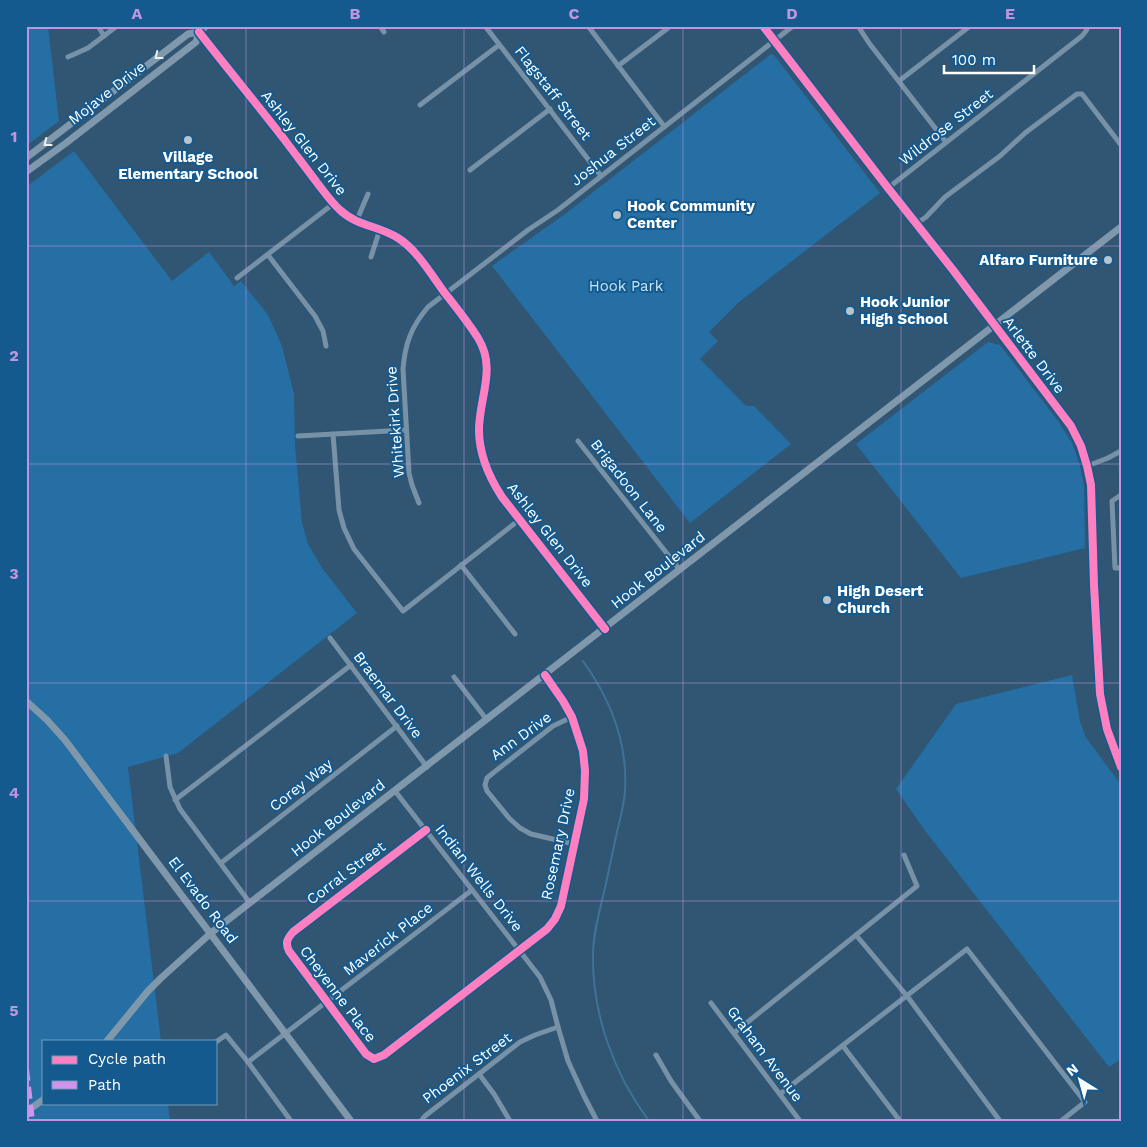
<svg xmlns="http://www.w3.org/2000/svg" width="1147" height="1147" viewBox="0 0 1147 1147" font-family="'Work Sans',sans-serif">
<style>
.green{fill:#256fa4}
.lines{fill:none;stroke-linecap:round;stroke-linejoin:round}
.stream{stroke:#407298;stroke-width:2}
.street{stroke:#7792a7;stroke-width:5}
.secondary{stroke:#8098ab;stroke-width:7}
.quiet{stroke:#d193ec;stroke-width:6;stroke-dasharray:12 6;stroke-linecap:butt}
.cycleway-casing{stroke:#145a8f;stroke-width:11}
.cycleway{stroke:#ff80c0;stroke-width:8}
.oneway{stroke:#ecf0f2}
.grid{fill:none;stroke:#bd96df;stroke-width:1;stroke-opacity:0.55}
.poi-dot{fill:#b7c4ce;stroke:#145a8f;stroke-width:2}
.labels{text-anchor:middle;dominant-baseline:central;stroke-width:4;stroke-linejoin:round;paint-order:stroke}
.street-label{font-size:15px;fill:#fff;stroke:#145a8f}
.poi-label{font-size:15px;font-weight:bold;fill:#fff;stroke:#145a8f;text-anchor:start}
.park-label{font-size:15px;fill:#c6e6fc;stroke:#145a8f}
.neatline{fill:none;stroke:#bd96df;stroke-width:2}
.grid-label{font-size:16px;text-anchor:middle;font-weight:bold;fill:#bd96df}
</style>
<rect width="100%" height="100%" fill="#305673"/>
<g class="green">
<path d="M26,26H48L59,121L26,146Z"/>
<path d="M771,54L774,55L880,193L739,302L709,332L718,341L700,359L746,406H754L791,444L690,523L492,266L565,214Z"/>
<path d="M74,151L172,281L209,252L234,286L241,281L268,315L282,346L294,394L295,445L302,523L308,544L322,568L357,613L178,753L128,767L161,1041H44V1103H168L170,1121H26V187Z"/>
<path d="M988,342L1000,345L1058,421L1072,443L1080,466L1084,486L1085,548L961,578L856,444Z"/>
<path d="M1072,675L1080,721L1085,736L1121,785V1059L1109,1067L926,832L896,789L956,704Z"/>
</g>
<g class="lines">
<path class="stream" d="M583,661C611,700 628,743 625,791C624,805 620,819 617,832C613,851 609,869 605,888C600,910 593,933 593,955C592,1014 614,1074 649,1121"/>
<g class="street">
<path d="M98,26L104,36"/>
<path d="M380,26L384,32"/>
<path d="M485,26L601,176"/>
<path d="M588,26L664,126"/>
<path d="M763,26L888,188L953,270L994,325"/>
<path d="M858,26L869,43L946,142"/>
<path d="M199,32C227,68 256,103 284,139C295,154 307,169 318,184C325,193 332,203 340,210C357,226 379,226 398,238C416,249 431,274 444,292C456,307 468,322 478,338C497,368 479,398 479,430C479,455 489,477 502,497L605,629"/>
<path d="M68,57L88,48L117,26"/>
<path d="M618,66L668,28V26"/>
<path d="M899,81L970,26"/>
<path d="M420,105L499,45"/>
<path d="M470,170L550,109"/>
<path d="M888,188L1082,36L1086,31L1088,26"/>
<path d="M356,222L368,194"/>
<path d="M916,224L926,217L945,197L1000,156L1025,133L1077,94H1082L1121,145"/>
<path d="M268,255L315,316L323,331L326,346"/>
<path d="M371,257L380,229"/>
<path d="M237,278L333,204"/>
<path d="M333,434L339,510L344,528L354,549L403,611L519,520"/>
<path d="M298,436L406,430"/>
<path d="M578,441L680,570"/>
<path d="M1087,466L1108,458L1121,451"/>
<path d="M1121,495L1112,501L1115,568H1121"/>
<path d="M419,503L412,485L409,473L403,369C405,344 411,327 428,307L528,230L558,210L793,26"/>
<path d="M461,565L515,634"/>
<path d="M330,638L427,767"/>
<path d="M454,677L487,720"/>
<path d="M572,717L553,726L493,773L487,778L485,785L487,791L509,818L520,828L531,834L574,844"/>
<path d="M166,756L170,787L180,809L250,903"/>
<path d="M395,791L540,977L551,1000L558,1027L568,1061L584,1096L597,1121"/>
<path d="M175,800L351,665"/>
<path d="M426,830L293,932C287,939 285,943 289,951L366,1054L374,1059L384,1055L547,929L555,919L561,906L584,799L585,771L583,751L572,717L563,701L545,675"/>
<path d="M221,863L397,726"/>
<path d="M856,935L907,996L1000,1121"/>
<path d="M711,1003L800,1121"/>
<path d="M734,1033L917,886L904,855"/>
<path d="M216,1042L226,1035L248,1062L291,1121"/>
<path d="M843,1046L900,1121"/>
<path d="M656,1055L671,1081L700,1121"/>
<path d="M248,1062L472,890"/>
<path d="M479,1074L494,1094L510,1121"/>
<path d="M780,1094L967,949L1085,1102L1061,1121"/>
<path d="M421,1121L425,1116L520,1042L535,1035L558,1027"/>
</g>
<g class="secondary">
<path d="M26,158L188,34L199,32L206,26"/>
<path d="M26,172L66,143L196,42L199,32"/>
<path d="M994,325L1071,426L1081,446L1087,466L1091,485L1094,585L1100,694L1107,729L1121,767"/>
<path d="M26,701L47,720L65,740L351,1121"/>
<path d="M107,1041L148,991L161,978L211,933L1121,227"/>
<path d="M26,1112L44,1099"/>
</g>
<path class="quiet" d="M26,1069L32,1121"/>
<defs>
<g id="cycleway">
<path d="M763,26L888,188L953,270L1071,426L1081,446L1087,466L1091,485L1094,585L1100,694L1107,729L1121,767"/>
<path d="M199,32C227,68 256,103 284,139C295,154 307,169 318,184C325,193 332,203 340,210C357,226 379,226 398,238C416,249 431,274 444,292C456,307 468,322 478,338C497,368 479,398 479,430C479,455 489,477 502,497L605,629"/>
<path d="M426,830L293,932C287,939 285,943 289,951L366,1054L374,1059L384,1055L547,929L555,919L561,906L584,799L585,771L583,751L572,717L563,701L545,675"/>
</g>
</defs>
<use href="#cycleway" class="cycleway-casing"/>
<use href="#cycleway" class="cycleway"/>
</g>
<defs><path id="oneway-chevron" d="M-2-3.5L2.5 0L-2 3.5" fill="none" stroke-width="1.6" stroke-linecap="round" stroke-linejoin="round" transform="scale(1.25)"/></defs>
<g class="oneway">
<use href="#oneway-chevron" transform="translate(158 56) rotate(142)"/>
<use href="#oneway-chevron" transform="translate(47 143) rotate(142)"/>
</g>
<path class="grid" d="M246,26V1121M464,26V1121M683,26V1121M901,26V1121M26,246H1121M26,464H1121M26,683H1121M26,901H1121"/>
<g class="poi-dot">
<circle cx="188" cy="140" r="5"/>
<circle cx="617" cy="215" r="5"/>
<circle cx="1108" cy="260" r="5"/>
<circle cx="850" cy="311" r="5"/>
<circle cx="827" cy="600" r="5"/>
</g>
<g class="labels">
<g class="street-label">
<text transform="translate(107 93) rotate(-38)">Mojave Drive</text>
<text transform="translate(553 93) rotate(52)">Flagstaff Street</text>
<text transform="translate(946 127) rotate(-38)">Wildrose Street</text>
<text transform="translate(304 143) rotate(52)">Ashley Glen Drive</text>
<text transform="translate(613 151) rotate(-38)">Joshua Street</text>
<text transform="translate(1034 355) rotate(53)">Arlette Drive</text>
<text transform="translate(395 422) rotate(-94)">Whitekirk Drive</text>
<text transform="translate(629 486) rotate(52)">Brigadoon Lane</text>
<text transform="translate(550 535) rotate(52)">Ashley Glen Drive</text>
<text transform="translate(658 570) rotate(-38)">Hook Boulevard</text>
<text transform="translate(388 695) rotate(53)">Braemar Drive</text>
<text transform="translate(521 736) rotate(-36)">Ann Drive</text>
<text transform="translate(301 785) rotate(-38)">Corey Way</text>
<text transform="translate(338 818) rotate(-38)">Hook Boulevard</text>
<text transform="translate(558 844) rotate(-78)">Rosemary Drive</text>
<text transform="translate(346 873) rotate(-37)">Corral Street</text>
<text transform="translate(479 878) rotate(52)">Indian Wells Drive</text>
<text transform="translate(203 900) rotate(53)">El Evado Road</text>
<text transform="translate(388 939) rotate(-38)">Maverick Place</text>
<text transform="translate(338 994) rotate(53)">Cheyenne Place</text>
<text transform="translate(765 1054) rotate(53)">Graham Avenue</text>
<text transform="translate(467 1068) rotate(-37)">Phoenix Street</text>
</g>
<g class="poi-label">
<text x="188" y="157" text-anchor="middle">Village<tspan x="188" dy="17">Elementary School</tspan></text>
<text x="627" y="206">Hook Community<tspan x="627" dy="17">Center</tspan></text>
<text x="1098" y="260" text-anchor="end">Alfaro Furniture</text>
<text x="860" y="302">Hook Junior<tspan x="860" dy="17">High School</tspan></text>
<text x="837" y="591">High Desert<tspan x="837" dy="17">Church</tspan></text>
</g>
<g class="park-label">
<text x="626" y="286">Hook Park</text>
</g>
</g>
<rect width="1147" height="1147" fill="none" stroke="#145a8f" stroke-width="55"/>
<rect x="42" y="1040" width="175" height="65" fill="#145a8f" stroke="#729cbc"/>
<rect x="52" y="1056" width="25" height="8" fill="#ff80c0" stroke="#729cbc"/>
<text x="88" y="1064" font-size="15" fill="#ffffff">Cycle path</text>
<rect x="52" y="1081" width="25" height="8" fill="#d193ec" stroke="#729cbc"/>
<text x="88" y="1090" font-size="15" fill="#ffffff">Path</text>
<g transform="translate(1080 1080) rotate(323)" stroke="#145a8f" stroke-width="4" paint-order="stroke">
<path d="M0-4L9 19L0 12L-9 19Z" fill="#ffffff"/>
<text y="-8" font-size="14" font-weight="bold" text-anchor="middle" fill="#ffffff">N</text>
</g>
<path d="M944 65v8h90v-8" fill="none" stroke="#ffffff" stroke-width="2.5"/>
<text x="952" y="65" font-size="15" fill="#ffffff" stroke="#145a8f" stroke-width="4" paint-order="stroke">100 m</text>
<rect x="28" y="28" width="1092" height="1092" class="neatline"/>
<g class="grid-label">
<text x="137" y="19">A</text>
<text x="355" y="19">B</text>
<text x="574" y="19">C</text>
<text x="792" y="19">D</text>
<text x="1010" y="19">E</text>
<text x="14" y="142">1</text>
<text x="14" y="361">2</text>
<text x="14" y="579">3</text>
<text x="14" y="798">4</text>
<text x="14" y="1016">5</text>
</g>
</svg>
